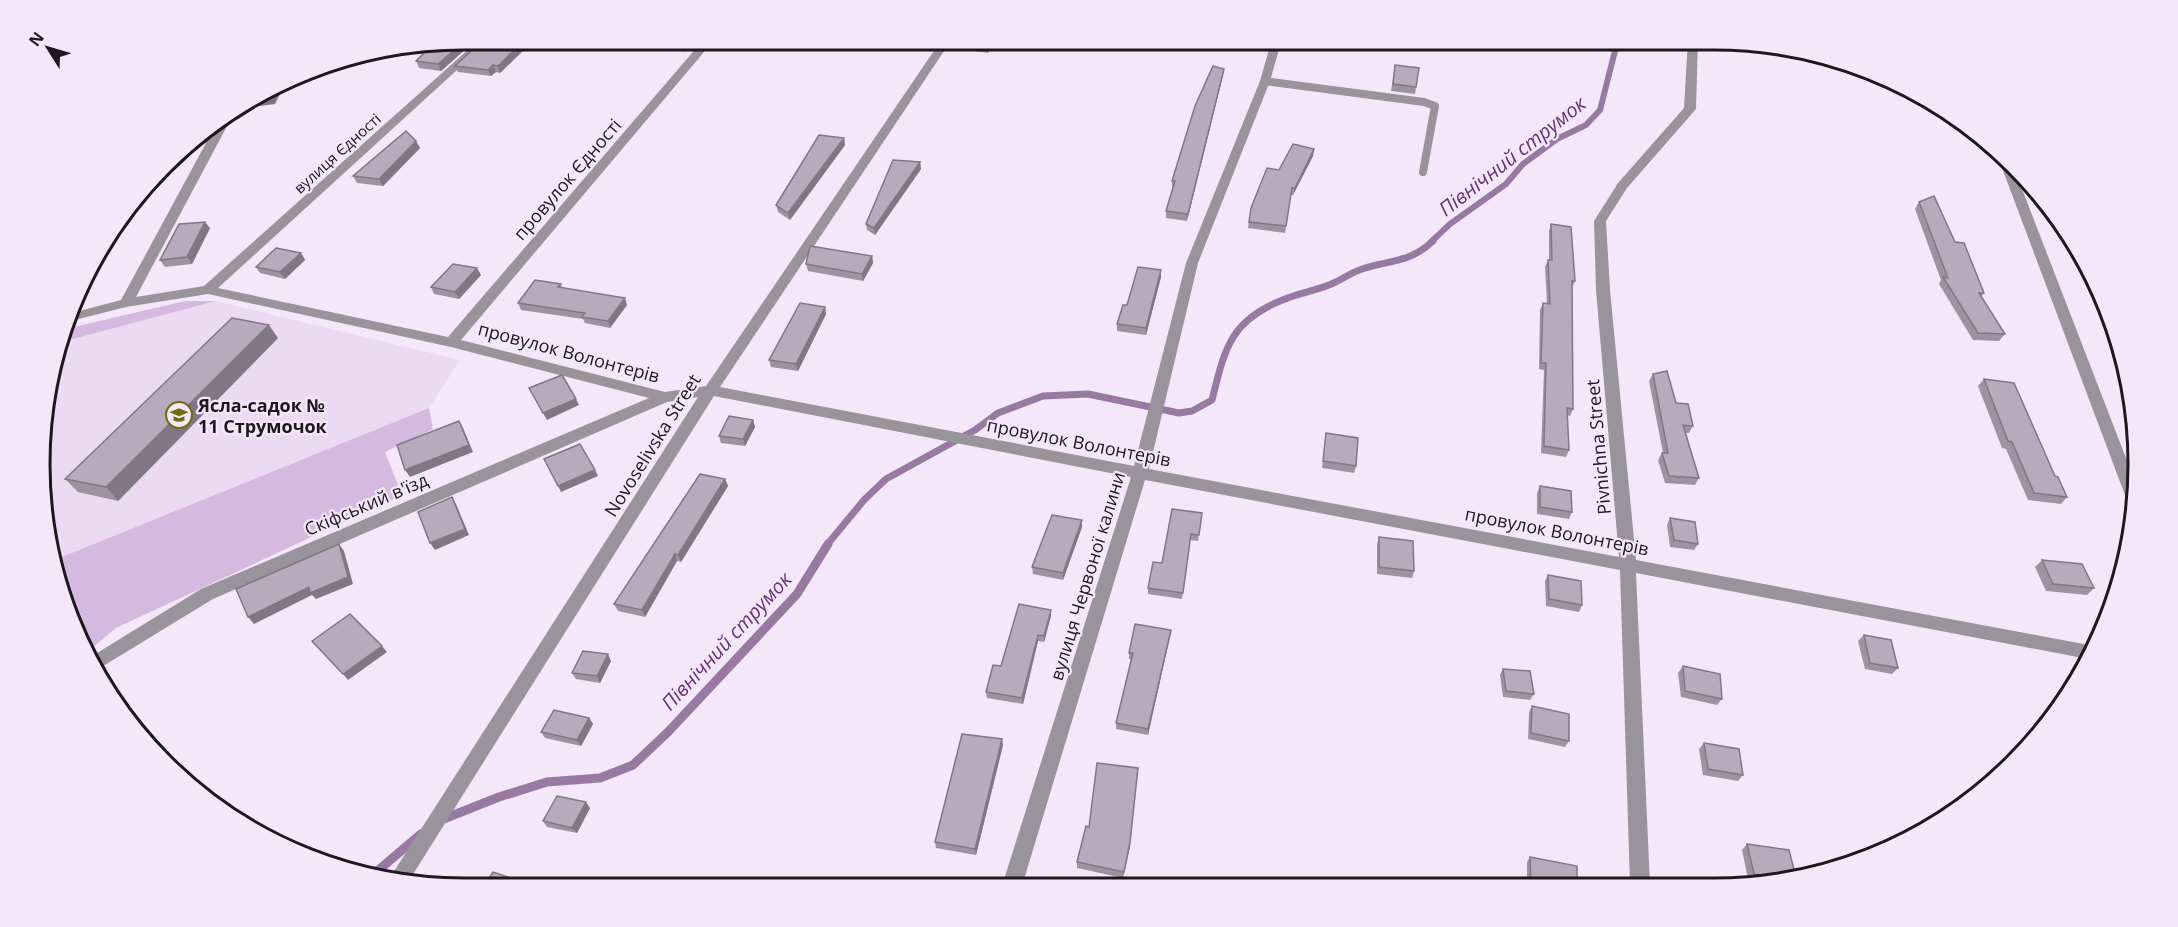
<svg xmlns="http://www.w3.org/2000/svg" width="2178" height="927" viewBox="0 0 2178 927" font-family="'Open Sans',sans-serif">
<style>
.built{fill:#ecdaf3}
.green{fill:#d5b9de}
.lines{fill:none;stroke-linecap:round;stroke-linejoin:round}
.stream-far2{stroke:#9879a2;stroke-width:6}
.stream-far1{stroke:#9879a2;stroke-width:7}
.stream{stroke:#9879a2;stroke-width:9}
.lane{stroke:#99949b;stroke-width:8}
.street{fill:#99949b;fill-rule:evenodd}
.wall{fill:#9d92a2}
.shaded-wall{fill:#807784}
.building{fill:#b7aabc;stroke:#807784;stroke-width:1.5}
.labels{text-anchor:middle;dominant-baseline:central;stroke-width:4.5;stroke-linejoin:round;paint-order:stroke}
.far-street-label{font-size:15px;fill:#1d181e;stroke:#f5e7fa}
.street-label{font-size:18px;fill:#1d181e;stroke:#f5e7fa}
.poi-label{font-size:18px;font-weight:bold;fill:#1d181e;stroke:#f5e7fa;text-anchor:start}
.water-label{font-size:20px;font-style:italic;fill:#663476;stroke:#f5e7fa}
.rim{fill:none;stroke:#1d181e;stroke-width:3}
</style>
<rect width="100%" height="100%" fill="#f5e7fa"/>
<path class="built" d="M216,301L460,360L429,408L52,561L47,547L43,408L58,343Z"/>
<g class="green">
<path d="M596,39H699L686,52Z"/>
<path d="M185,301H216L58,343L61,330Z"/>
<path d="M429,408L433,429L385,452L402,495L116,628L86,653L71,626L52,561Z"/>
</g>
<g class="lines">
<path class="stream-far2" d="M1431,242L1450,224L1506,184L1523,164L1557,139L1586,125L1600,110L1618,39"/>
<path class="stream-far1" d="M826,546L864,500L886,479L975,430L998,413L1043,396L1088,394L1179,413L1192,411L1212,400C1225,348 1230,320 1285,299C1299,293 1314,291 1329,285C1340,281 1350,273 1362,269C1389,260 1410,263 1433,241"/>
<g class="stream">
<path d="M441,820L499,797L547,782L600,778L633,765L668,732L797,594L828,544"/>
<path d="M375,873L421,834"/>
</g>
<path class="lane" d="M1265,81L1424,102L1435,106L1423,172"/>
<g class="street">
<path d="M480,39H491L218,288L448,337L704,39H715L461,340L665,392L706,386L942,39H952L720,387L1134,466L1186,263L1260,81L1272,39H1282L1270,81L1198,263L1149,469L1619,557L1596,290L1594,221L1618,183L1684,108L1688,39H1698L1696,109L1627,188L1606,221L1610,290L1636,560L2094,646L2088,659L1636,573L1650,885H1630L1620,570L1145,480L1022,886H1002L1131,477L714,396L410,879L391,876L698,397L667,402L213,599L95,671L89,658L201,589L649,398L451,347L208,294L126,307L63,323L68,314L121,300L219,119L231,110L234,113L136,297L204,286Z"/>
<path d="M1999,149L2012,163L2136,484V509L2131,507L2128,503L1996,152Z"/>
</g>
</g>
<g class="wall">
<path d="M464,39H477L441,71L419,68L416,61Z"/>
<path d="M484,39H529L531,43L500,73L496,72L491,76L458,72L455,66Z"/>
<path d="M995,39L988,53L967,50L966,44Z"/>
<path d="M1215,39H1238L1237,47L1215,43Z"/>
<path d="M1395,65L1416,87L1415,94L1391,91Z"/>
<path d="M1223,75L1187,221L1166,218V211L1173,188H1172V181Z"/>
<path d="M844,138L845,145L790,220L778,212L776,205Z"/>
<path d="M416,141L420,148L383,186L357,183L353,176Z"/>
<path d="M1314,149L1313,156L1293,195H1291L1285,233L1248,228L1251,208L1279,170Z"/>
<path d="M920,162L921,169L875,235L867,230L866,224Z"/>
<path d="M1919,202L1955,242L1984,293L1981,297L2005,334L1999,341L1973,340L1939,284L1941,280L1915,209Z"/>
<path d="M1551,224L1575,281L1572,288L1573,409L1570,416L1567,415L1569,450L1566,457L1541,453L1544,370L1539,369L1540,310L1543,303L1547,304L1545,267L1548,260H1549V231Z"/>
<path d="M210,228L192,264L165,267L160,260Z"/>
<path d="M301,253L305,260L285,279L260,273L256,267Z"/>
<path d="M872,256L873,263L863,281L808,271L806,264Z"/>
<path d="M1161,270V277L1146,335L1117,331V324L1127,305Z"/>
<path d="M481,275L459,299L434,294L431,287Z"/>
<path d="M561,284L562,288L627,305L610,328L585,323L583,319L521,310L518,303Z"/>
<path d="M825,307L826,314L798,371L771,367L769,360Z"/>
<path d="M278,338L118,501L78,492L65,479Z"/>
<path d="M1653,374L1693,426L1689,433H1685L1699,478L1695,485L1665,483L1658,460L1662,453H1663L1649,381Z"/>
<path d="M1984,379L2055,476L2067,497L2061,504L2028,500L2006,449L2002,448L1978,386Z"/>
<path d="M753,420L755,427L745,446L721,443L719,436Z"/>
<path d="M1326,433L1356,466L1354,473L1322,468Z"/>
<path d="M725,479L728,486L681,562L677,561L645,617L618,611L614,604Z"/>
<path d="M1540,486L1572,512L1569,519L1537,514V493Z"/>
<path d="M1202,513L1198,541L1190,540L1182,599L1148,594V588L1162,563Z"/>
<path d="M1670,518L1698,544L1694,550L1670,547L1667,525Z"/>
<path d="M1082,520V527L1063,580L1033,574L1032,567Z"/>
<path d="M1379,537L1414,571L1412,578L1377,574V544Z"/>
<path d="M2042,560L2094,588L2087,595L2046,591L2035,567Z"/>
<path d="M1548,575L1582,605L1579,612L1546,606L1545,581Z"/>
<path d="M1051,610V616L1044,642L1038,641L1023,704L987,698L986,692L1001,666Z"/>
<path d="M1171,630L1170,636L1148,735L1116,729V723L1131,659H1129V653Z"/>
<path d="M1864,635L1898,668L1892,674L1865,669L1858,641Z"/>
<path d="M611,661L600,683L576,679L572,673Z"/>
<path d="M1683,666L1722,699L1717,705L1681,697L1678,673Z"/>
<path d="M1503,669L1534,694L1530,700L1503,697L1500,675Z"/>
<path d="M1532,706L1569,741L1565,747L1528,739L1529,712Z"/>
<path d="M589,718L593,724L581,746L545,738L541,732Z"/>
<path d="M1704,743L1743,775L1738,781L1703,775L1699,749Z"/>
<path d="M1003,745L976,855L936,848L935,842Z"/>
<path d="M590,808L577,833L547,827L543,821Z"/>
<path d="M1747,844L1796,877L1776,883L1748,879L1742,850Z"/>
<path d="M1130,847L1123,878L1077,868V862Z"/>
<path d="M1530,857L1577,885H1527V862Z"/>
</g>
<g class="shaded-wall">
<path d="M467,39H477L441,71L438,64Z"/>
<path d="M525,39H529L531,43L500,73L498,66Z"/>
<path d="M992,39H995L988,53V46Z"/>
<path d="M493,65L496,72L491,76L488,70Z"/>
<path d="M1224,69L1223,75L1187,221L1188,214Z"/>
<path d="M287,80L275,104L252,107L248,100Z"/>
<path d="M844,138L845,145L790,220L788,213Z"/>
<path d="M416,141L420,148L383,186L379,179Z"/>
<path d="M1314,149L1313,156L1293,195L1295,188Z"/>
<path d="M920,162L921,169L875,235L874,228Z"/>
<path d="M205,222L210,228L192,264L187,257Z"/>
<path d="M301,253L305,260L285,279L280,272Z"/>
<path d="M872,256L873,263L863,281L862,274Z"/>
<path d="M477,268L481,275L459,299L455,292Z"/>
<path d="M1161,270V277L1146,335V328Z"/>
<path d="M625,298L627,305L610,328L608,321Z"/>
<path d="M825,307L826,314L798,371L796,364Z"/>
<path d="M269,325L278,338L118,501L106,487Z"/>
<path d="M576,399L579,405L547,420L543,413Z"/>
<path d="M753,420L755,427L745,446L743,439Z"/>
<path d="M459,421L463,428L473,452L410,477L405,470Z"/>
<path d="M595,470L598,476L561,492L558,486Z"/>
<path d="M725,479L728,486L681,562L678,555Z"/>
<path d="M452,497L456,504L469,535L435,550L430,543Z"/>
<path d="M1082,520V527L1063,580V573Z"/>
<path d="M339,544L344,551L353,584L316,599L312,595L254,624L248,617Z"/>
<path d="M675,554L677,561L645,617L642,610Z"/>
<path d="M1051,610V616L1044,642V636Z"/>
<path d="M1171,630L1170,636L1148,735V729Z"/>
<path d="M1038,635V641L1023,704L1022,698Z"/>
<path d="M382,646L387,652L348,680L343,674Z"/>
<path d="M608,654L611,661L600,683L597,676Z"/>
<path d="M589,718L593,724L581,746L577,740Z"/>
<path d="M1002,739L1003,745L976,855L975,849Z"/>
<path d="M1138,768L1130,847L1123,878L1124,872Z"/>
<path d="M586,802L590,808L577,833L572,828Z"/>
</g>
<g class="building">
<path d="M464,39H467L438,64L416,61L433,44Z"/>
<path d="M484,39H525L498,66L493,65L488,70L455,66Z"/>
<path d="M969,39H992L988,46L966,44Z"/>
<path d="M1395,65L1419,68L1416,87L1393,84Z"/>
<path d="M1213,66L1224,69L1188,214L1166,211L1175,181H1172L1195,106Z"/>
<path d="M278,84L271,98L248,100L252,96Z"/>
<path d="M406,131L416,141L379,179L353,176Z"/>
<path d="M819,135L844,138L788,213L776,205Z"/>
<path d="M1293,144L1314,149L1295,188H1292L1286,226L1249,222L1251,208L1267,168L1279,170Z"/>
<path d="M893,160L920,162L874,228L866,224Z"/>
<path d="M1934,196L1955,242L1964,243L1984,293H1979L2005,334L1978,333L1943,277L1948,278L1919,202Z"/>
<path d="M205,222L187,257L160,260L179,224Z"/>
<path d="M1551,224L1571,227L1575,281H1572L1573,409L1567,408L1569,450L1544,446L1546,363H1541L1543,303L1550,304L1548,260H1552Z"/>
<path d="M810,246L872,256L862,274L806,264Z"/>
<path d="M276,248L301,253L280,272L256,267Z"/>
<path d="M453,264L477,268L455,292L431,287Z"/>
<path d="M1138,267L1161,270L1146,328L1117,324L1123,305H1127Z"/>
<path d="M535,280L561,284L558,287L625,298L608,321L582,317L585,313L518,303Z"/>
<path d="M800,303L825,307L796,364L769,360Z"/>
<path d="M232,318L269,325L106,487L65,479Z"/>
<path d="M1667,371L1676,403L1688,404L1693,426L1683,425L1699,478L1669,476L1662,453H1668L1653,374Z"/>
<path d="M562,375L576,399L543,413L529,388Z"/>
<path d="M1984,379L2014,383L2055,476L2058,477L2067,497L2034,493L2012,442L2008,441Z"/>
<path d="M729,416L753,420L743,439L719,436Z"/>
<path d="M459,421L469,445L405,470L397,445Z"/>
<path d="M1326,433L1358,438L1356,466L1323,461Z"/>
<path d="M580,444L595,470L558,486L544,459Z"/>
<path d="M700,474L725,479L678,555L675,554L642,610L614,604Z"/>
<path d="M1540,486L1571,491L1572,512L1540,507Z"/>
<path d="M452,497L465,529L430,543L418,512Z"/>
<path d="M1172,509L1202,513L1199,535L1191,534L1183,593L1148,588L1153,562L1162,563Z"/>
<path d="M1052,515L1082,520L1063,573L1032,567Z"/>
<path d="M1670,518L1695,522L1698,544L1674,540Z"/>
<path d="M1379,537L1413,541L1414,571L1379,567Z"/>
<path d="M339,544L348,577L310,593L309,587L248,617L236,589Z"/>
<path d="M2042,560L2082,564L2094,588L2053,584Z"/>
<path d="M1548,575L1581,581L1582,605L1549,599Z"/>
<path d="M1019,604L1051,610L1044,636L1038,635L1022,698L986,692L993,665L1001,666Z"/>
<path d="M350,614L382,646L343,674L312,641Z"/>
<path d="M1135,624L1171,630L1148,729L1116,723L1133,653H1129Z"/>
<path d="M1864,635L1891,640L1898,668L1870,663Z"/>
<path d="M583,651L608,654L597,676L572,673Z"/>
<path d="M1683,666L1720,674L1722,699L1685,691Z"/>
<path d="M1503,669L1530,671L1534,694L1506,691Z"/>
<path d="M1532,706L1569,714V741L1531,733Z"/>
<path d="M554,710L589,718L577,740L541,732Z"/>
<path d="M962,734L1002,739L975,849L935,842Z"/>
<path d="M1704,743L1739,749L1743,775L1708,769Z"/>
<path d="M1097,763L1138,768L1130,842L1124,872L1077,862L1086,826L1089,827Z"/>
<path d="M557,796L586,802L572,828L543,821Z"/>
<path d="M1747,844L1789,850L1796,877L1791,879L1754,874Z"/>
<path d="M1530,857L1577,866V885H1531Z"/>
<path d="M493,872L540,888H483Z"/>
</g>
<defs>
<symbol id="school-ring" viewBox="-11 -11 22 22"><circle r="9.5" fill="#f5e7fa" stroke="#706c0b" stroke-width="1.5"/><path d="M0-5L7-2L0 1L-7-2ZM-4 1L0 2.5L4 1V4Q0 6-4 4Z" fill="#706c0b"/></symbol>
</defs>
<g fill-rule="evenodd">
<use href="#school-ring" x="164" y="400" width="30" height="30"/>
</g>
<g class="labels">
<g class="far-street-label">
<text transform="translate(337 153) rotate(-42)">вулиця Єдності</text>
</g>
<g class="street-label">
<text transform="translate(567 179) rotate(-49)">провулок Єдності</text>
<text transform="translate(569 352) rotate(15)">провулок Волонтерів</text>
<text transform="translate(1079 442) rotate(11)">провулок Волонтерів</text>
<text transform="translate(652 445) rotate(-58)">Novoselivska Street</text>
<text transform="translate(1598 447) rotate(-95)">Pivnichna Street</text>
<text transform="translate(366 504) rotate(-23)">Скіфський в'їзд</text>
<text transform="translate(1557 531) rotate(11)">провулок Волонтерів</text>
<text transform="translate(1087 576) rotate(-73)">вулиця Червоної калини</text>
</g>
<g class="poi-label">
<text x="198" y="405">Ясла-садок №<tspan x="198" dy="21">11 Струмочок</tspan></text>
</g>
<g class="water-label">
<text transform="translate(1512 156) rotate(-38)">Північний струмок</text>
<text transform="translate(726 641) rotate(-47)">Північний струмок</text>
</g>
</g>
<path d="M0 0H2178V927H0ZM464 50H1714A414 414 0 0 1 2128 464V464A414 414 0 0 1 1714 878H464A414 414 0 0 1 50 464V464A414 414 0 0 1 464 50Z" fill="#f5e7fa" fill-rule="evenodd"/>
<path class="rim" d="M464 50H1714A414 414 0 0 1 2128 464V464A414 414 0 0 1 1714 878H464A414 414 0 0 1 50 464V464A414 414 0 0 1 464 50Z"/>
<g transform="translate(48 48) rotate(307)" stroke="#f5e7fa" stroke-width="4.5" paint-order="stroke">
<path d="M0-4.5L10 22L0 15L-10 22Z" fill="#1d181e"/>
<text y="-9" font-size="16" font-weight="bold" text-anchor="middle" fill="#1d181e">N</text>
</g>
</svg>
